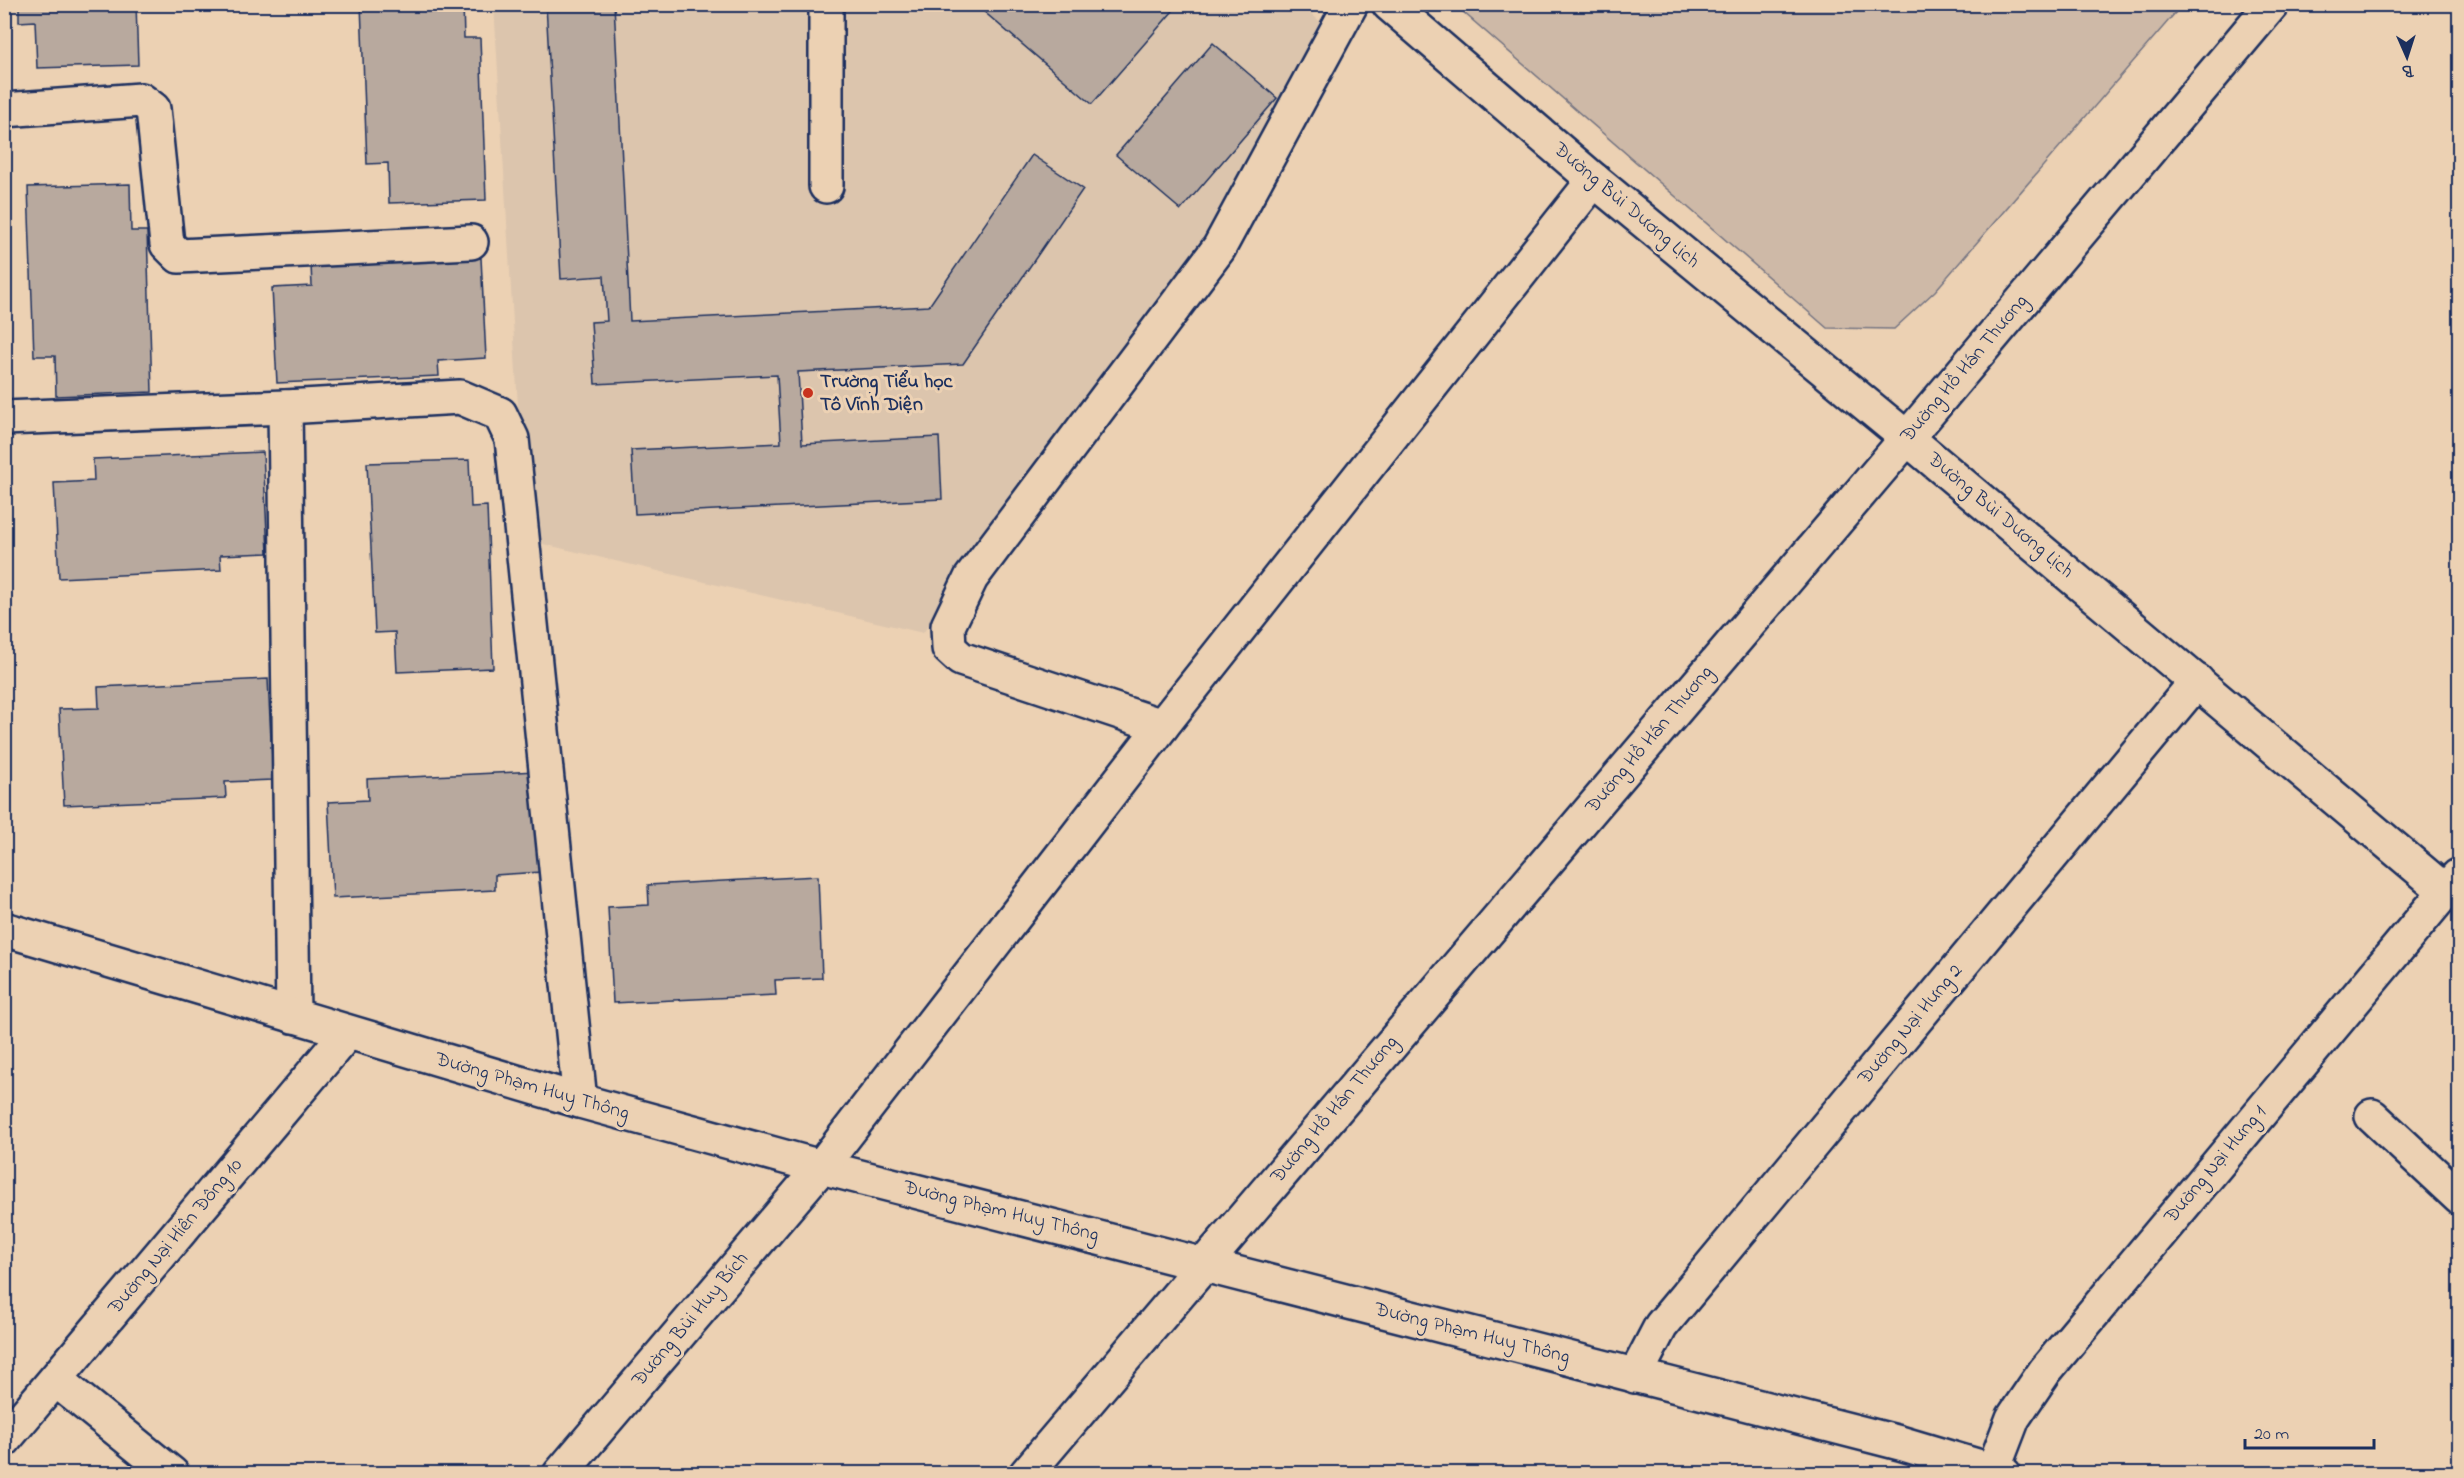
<svg xmlns="http://www.w3.org/2000/svg" width="2464" height="1478" viewBox="0 0 2464 1478" font-family="'Indie Flower',sans-serif">
<style>
.built{fill:#dcc5ad}
.green{fill:#ceb9a7;stroke:#747482;stroke-width:1.5}
.building{fill:#b8a99e;stroke:#1b2f5e;stroke-width:1.5}
.lines{fill:none;stroke-linecap:round;stroke-linejoin:round}
.minor-casing{stroke:#1b2f5e;stroke-width:38}
.minor{stroke:#ecd1b3;stroke-width:33}
.poi-dot{fill:#c8321e;stroke:#ecd1b3;stroke-width:2}
.labels{text-anchor:middle;dominant-baseline:central;stroke-width:6;stroke-linejoin:round;paint-order:stroke}
.street-label{font-size:20px;fill:#1b2f5e;stroke:#ecd1b3}
.poi-label{font-size:20px;font-weight:bold;fill:#1b2f5e;stroke:#ecd1b3;text-anchor:start}
</style>
<rect width="100%" height="100%" fill="#ecd1b3"/>
<filter id="ink" filterUnits="userSpaceOnUse"><feTurbulence type="fractalNoise" baseFrequency=".0167" numOctaves="2"/><feDisplacementMap in="SourceGraphic" scale="12" xChannelSelector="R" yChannelSelector="G"/><feConvolveMatrix kernelMatrix="1 2 1 2 8 2 1 2 1" color-interpolation-filters="sRGB"/></filter>
<g filter="url(#ink)">
<path class="built" d="M1300,4L1324,25L1205,246L923,633L526,540L494,5Z"/>
<path class="green" d="M1455,5H2182L1935,291L1894,329L1827,328Z"/>
<g class="building">
<path d="M19,4H136L138,65L37,68L35,21L19,22Z"/>
<path d="M361,4H463L464,38H480L486,200L389,203L388,163L367,164Z"/>
<path d="M546,4H614L630,321L929,306L1032,155L1083,189L963,364L798,372L802,444L939,437L942,499L635,514L631,450L781,443L777,375L595,384L591,322L607,321L604,276L561,279Z"/>
<path d="M975,4H1179L1092,104Z"/>
<path d="M1213,43L1277,98L1181,210L1116,155Z"/>
<path d="M130,184L131,231H147L152,392L56,396L55,356H34L28,187Z"/>
<path d="M481,258L486,358L438,361L439,376L277,383L272,288L312,286L311,265Z"/>
<path d="M263,452L268,553L220,555L221,570L59,578L54,483L94,481L93,459Z"/>
<path d="M469,460L471,507L487,506L493,668L397,672L395,632L375,633L367,463Z"/>
<path d="M268,679L273,780L225,782L226,798L64,805L59,709L99,708L98,687Z"/>
<path d="M537,771L542,872L495,875V890L333,898L328,802L368,800L367,779Z"/>
<path d="M818,876L822,978L775,980L776,995L613,1003L608,907L649,905L648,885Z"/>
</g>
<g class="lines">
<defs>
<g id="minor">
<path d="M826,4V186"/>
<path d="M1389,4L1594,180L1907,438L2444,890"/>
<path d="M4,110L141,100L153,109L167,244L179,256L471,242"/>
<path d="M285,407L293,1016"/>
<path d="M4,418L285,407L460,397L500,414L512,439L580,1101"/>
<path d="M1162,726L961,659L949,648L948,626L971,578L1219,248L1351,4"/>
<path d="M4,929L580,1101L821,1167L1900,1443L2004,1474"/>
<path d="M2372,1116L2460,1198"/>
<path d="M1635,1376L1661,1326L2197,681"/>
<path d="M56,1380L172,1474"/>
<path d="M4,1440L347,1033"/>
<path d="M1993,1470L2013,1418L2045,1371L2458,876"/>
<path d="M560,1474L821,1167L1162,726L1594,180"/>
<path d="M1026,1474L1907,438L2272,4"/>
</g>
</defs>
<use href="#minor" class="minor-casing"/>
<use href="#minor" class="minor"/>
</g>
</g>
<circle class="poi-dot" cx="808" cy="393" r="6"/>
<g class="labels">
<g class="street-label">
<text transform="translate(1626 206) rotate(40)">Đường Bùi Dương Lịch</text>
<text transform="translate(1965 369) rotate(-50)">Đường Hồ Hán Thương</text>
<text transform="translate(2000 516) rotate(40)">Đường Bùi Dương Lịch</text>
<text transform="translate(1650 740) rotate(-50)">Đường Hồ Hán Thương</text>
<text transform="translate(1911 1025) rotate(-50)">Đường Nại Hưng 2</text>
<text transform="translate(532 1087) rotate(16)">Đường Phạm Huy Thông</text>
<text transform="translate(1335 1110) rotate(-50)">Đường Hồ Hán Thương</text>
<text transform="translate(2216 1165) rotate(-50)">Đường Nại Hưng 1</text>
<text transform="translate(1001 1212) rotate(14)">Đường Phạm Huy Thông</text>
<text transform="translate(176 1237) rotate(-50)">Đường Nại Hiên Đông 10</text>
<text transform="translate(691 1320) rotate(-50)">Đường Bùi Huy Bích</text>
<text transform="translate(1472 1334) rotate(14)">Đường Phạm Huy Thông</text>
</g>
<g class="poi-label">
<text x="820" y="382">Trường Tiểu học<tspan x="820" dy="23">Tô Vĩnh Diện</tspan></text>
</g>
</g>
<rect width="2464" height="1478" fill="none" stroke="#ecd1b3" stroke-width="24"/>
<rect x="12" y="12" width="2440" height="1454" fill="none" stroke="#1b2f5e" stroke-width="2" filter="url(#ink)"/>
<g transform="translate(2407 57) rotate(177)" stroke="#ecd1b3" stroke-width="4.5" paint-order="stroke">
<path d="M0-4.5L10 22L0 15L-10 22Z" fill="#1b2f5e"/>
<text y="-9" font-size="16" font-weight="bold" text-anchor="middle" fill="#1b2f5e">B</text>
</g>
<path d="M2245 1439v9h129v-9" fill="none" stroke="#1b2f5e" stroke-width="3"/>
<text x="2254" y="1439" font-size="18" fill="#1b2f5e" stroke="#ecd1b3" stroke-width="4.5" paint-order="stroke">20 m</text>
</svg>
